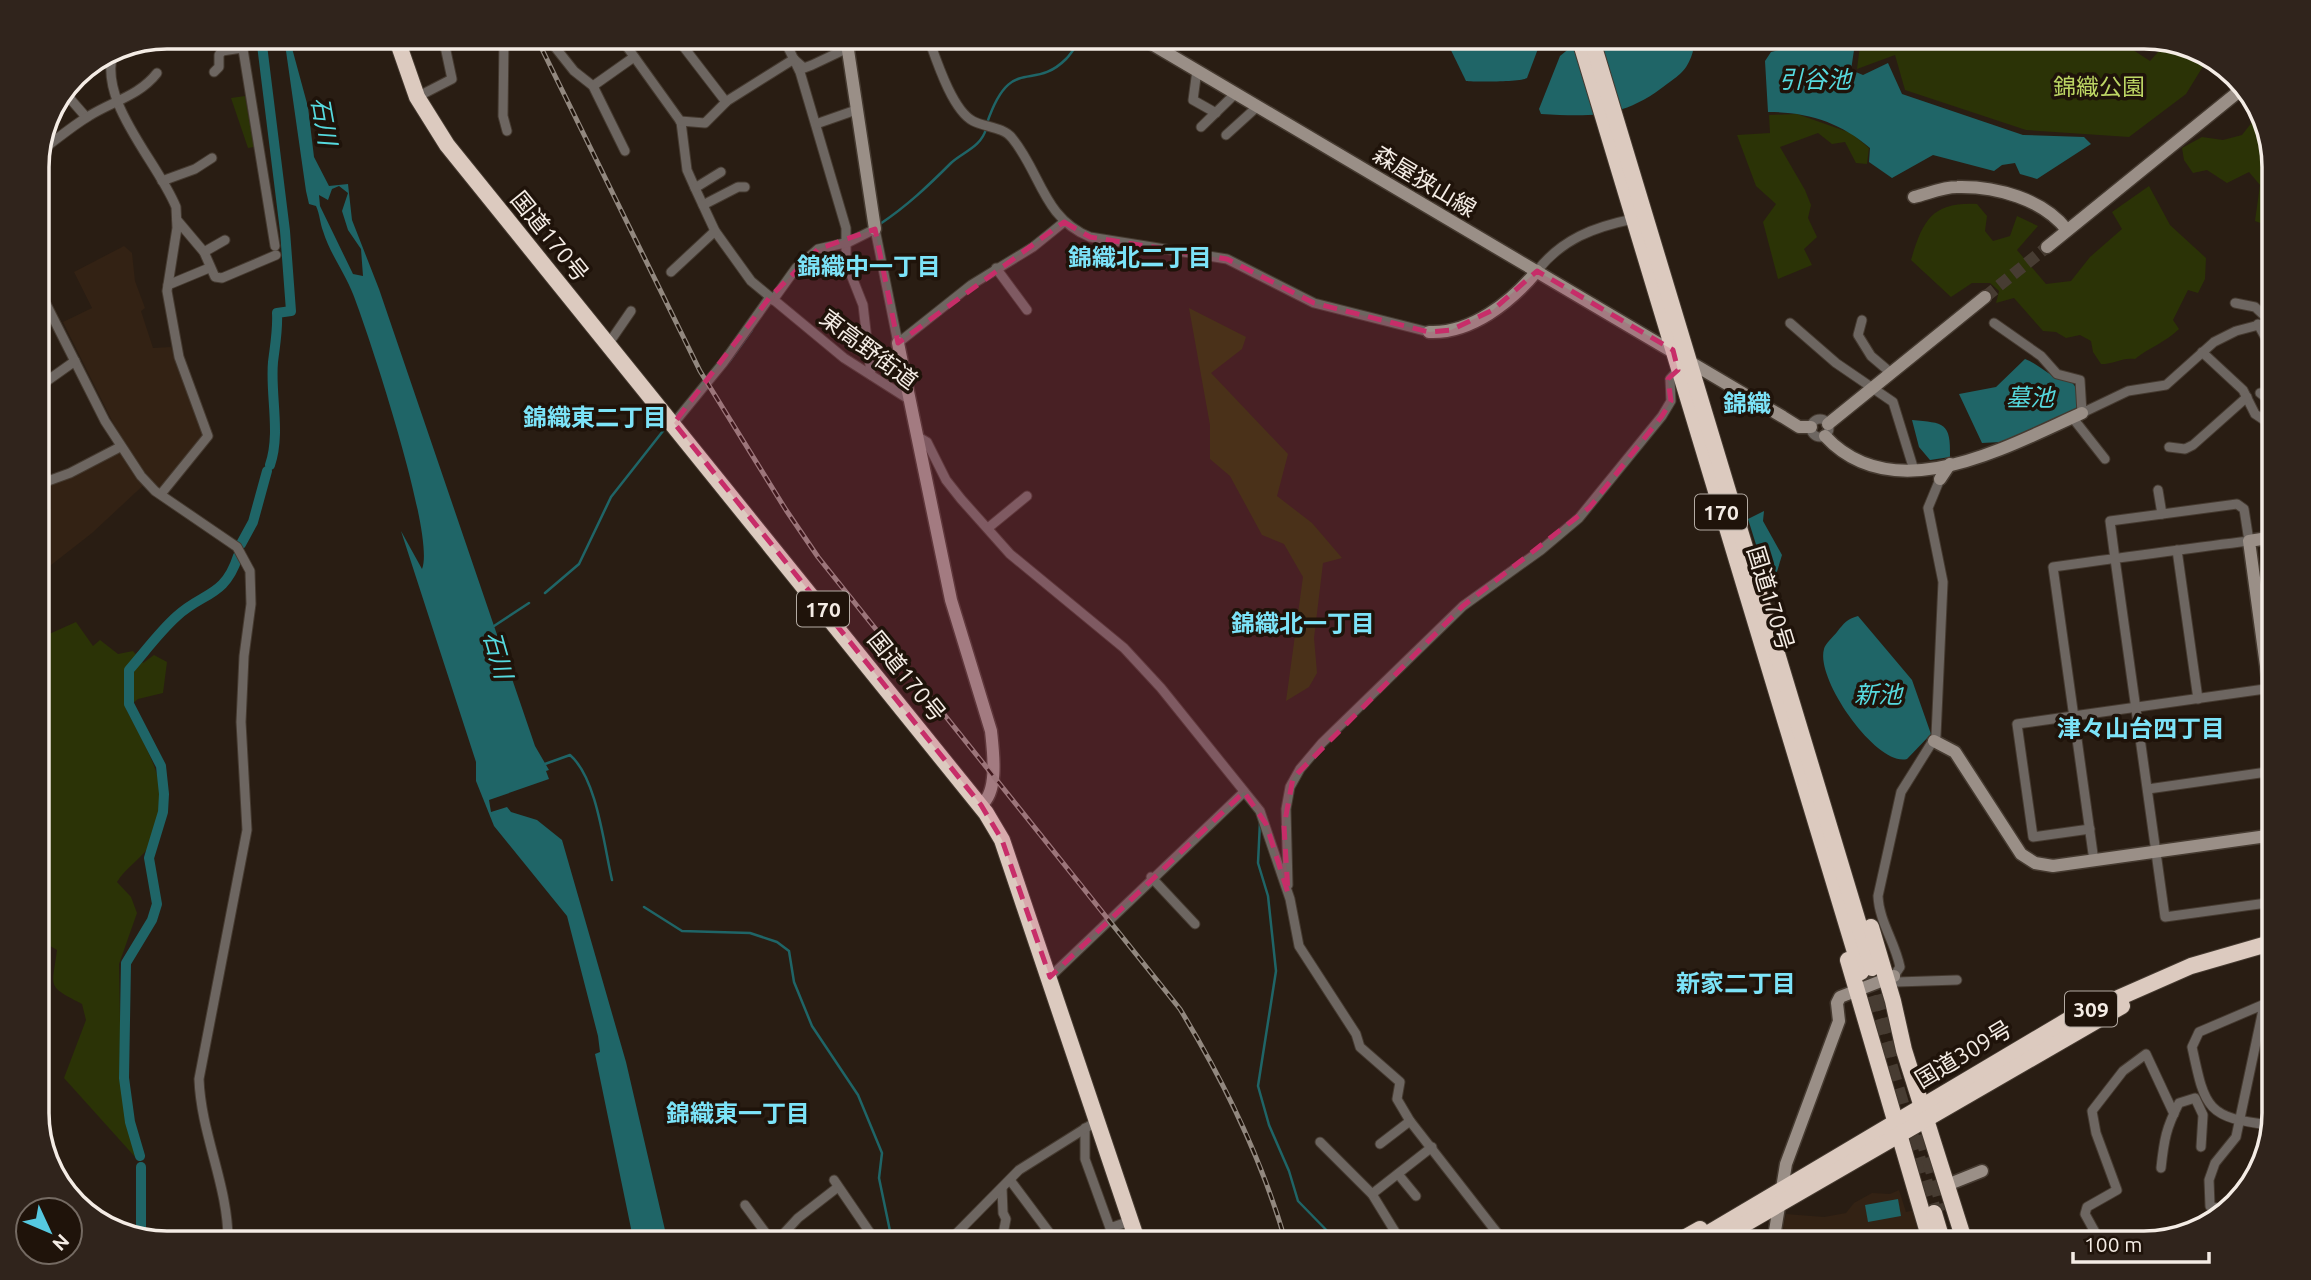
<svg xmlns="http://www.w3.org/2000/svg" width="2311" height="1280" viewBox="0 0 2311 1280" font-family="Ubuntu,'Noto Sans JP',sans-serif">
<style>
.built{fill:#332214}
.green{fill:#2b3306}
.water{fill:#1f6567;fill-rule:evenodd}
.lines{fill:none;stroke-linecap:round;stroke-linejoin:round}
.stream{stroke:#1f6567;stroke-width:2.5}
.canal{stroke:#1f6567;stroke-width:10}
.secondary-tunnel{stroke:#473c32;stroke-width:12;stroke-dasharray:12 6;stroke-linecap:butt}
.highway-tunnel{stroke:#473c32;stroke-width:16;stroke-dasharray:16 8;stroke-linecap:butt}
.street-casing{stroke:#453a30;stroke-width:11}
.secondary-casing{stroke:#453a30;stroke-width:15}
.highway-casing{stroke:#453a30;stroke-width:18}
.street{stroke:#6d6661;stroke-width:9}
.secondary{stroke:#9a8f87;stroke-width:12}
.highway{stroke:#dccabf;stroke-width:16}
.rail-casing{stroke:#92887f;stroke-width:5}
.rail{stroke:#1f130a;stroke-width:2.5;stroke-dasharray:8;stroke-linecap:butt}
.marked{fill:#c72d69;fill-opacity:0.2;stroke:#c72d69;stroke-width:5;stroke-dasharray:14 9;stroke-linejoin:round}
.labels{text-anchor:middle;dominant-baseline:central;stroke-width:7;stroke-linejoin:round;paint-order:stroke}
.shield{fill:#1f130a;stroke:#b4aba3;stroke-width:2}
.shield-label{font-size:21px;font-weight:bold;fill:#f4ece5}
.park-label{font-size:23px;fill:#bdd664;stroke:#1f130a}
.street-label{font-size:23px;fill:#f4ece5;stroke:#1f130a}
.water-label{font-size:24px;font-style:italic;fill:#56dadf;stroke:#1f130a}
.neighbourhood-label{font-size:24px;font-weight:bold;fill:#7ce3f8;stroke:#1f130a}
.rim{fill:none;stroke:#f4ece5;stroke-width:3.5}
</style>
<rect width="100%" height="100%" fill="#291d13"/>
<g class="built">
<path d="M124,246L132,253L135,281L145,308L141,311L153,348L171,347L205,434L202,440L159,488L150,479L92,533L37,576V487L125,447L63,322L92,308L74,272Z"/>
<path d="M1899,1190L1906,1212L1914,1210L1924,1243H1780L1786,1214L1824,1217L1846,1213L1854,1203L1872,1193L1890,1194Z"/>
</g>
<g class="green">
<path d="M1861,37H2128L2124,44L2150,61L2166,43L2210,55L2186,94L2129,137L2026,130L1905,90L1895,55L1857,69Z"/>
<path d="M245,96L254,147L248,148L231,98Z"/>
<path d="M2260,112C2270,147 2274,181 2274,218L2266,225L2255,221L2260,185L2249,172L2227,183L2207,170L2193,173L2184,160L2182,148L2202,137L2223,140L2242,135Z"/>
<path d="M1797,114L1851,133L1869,148L1867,164L1856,163L1845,142L1832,144L1818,133L1780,147L1805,190L1811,205L1808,218L1817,237L1804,249L1812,265L1778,279L1763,222L1776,204L1756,186L1737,135L1770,133L1769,115Z"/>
<path d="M2149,186L2170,225L2206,258L2205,279L2198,293L2188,290L2173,320L2179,329C2166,342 2150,347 2135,359C2123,357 2114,364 2101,364L2093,352L2091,341L2080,335L2066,338L2056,332L2043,331L2014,298L1996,303L1999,291L1990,283H1972L1951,297L1911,260C1923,220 1932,202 1977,204L1987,216L1985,231L1993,241L2010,236L2017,216L2038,226L2017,250L2046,284L2071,281L2090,257L2122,229L2112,212Z"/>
<path d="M1189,308L1246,337L1242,349L1211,373L1288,454L1277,496L1312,523L1342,558L1323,563L1314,638L1317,673L1309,687L1286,701L1303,577L1284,544L1262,535L1230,476L1210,459V425Z"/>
<path d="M37,601L49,634L76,622L93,646L100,640L118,654L133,651L143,663L154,655L167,662L163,693L138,699L126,709C147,750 178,795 152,842C144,857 126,867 117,882L131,897L137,913L119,964L121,1080L136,1158L64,1078L86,1020L82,1004C46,985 52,989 57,950L45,943L37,950Z"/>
</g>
<g class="water">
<path d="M284,37H289L308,107L314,157L329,186L348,184L352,220L379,289L535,746L549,770L546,771L549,779L489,800L491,812L507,807L511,812L537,820L562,840L626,1062L668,1243H634L595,1054L600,1052L598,1036L567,916L494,826L476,781V762L401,531L422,569C436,537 369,335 353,294C345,273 330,254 323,231C320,223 320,215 316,206L309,204L306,191ZM339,186L348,193L342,211L348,230L361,249L363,276L353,274L320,206L319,195L328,200L332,189Z"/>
<path d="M1523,37L1539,46L1527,78C1521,82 1475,82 1466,81L1445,38Z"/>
<path d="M1625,37H1682L1693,51C1688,69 1681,74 1667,84C1624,118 1593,117 1541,114L1539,109L1560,56L1571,47Z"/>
<path d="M1824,37H1856L1851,70L1863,75L1888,63L1902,94L2023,135L2084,137L2091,144L2037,179L2020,174L2015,163L2002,165L1994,171L1933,155L1892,178L1869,162L1870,148C1840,122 1807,112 1768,112L1765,61L1771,52L1821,40Z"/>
<path d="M2025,359C2043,366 2051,380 2071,381L2077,389V409L2001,442L1982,443L1959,394L1996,387Z"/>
<path d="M1912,420C1944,423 1951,422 1950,457L1930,460L1919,447Z"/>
<path d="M1764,511L1763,521L1782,555L1773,585L1769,586L1748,519Z"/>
<path d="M1858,616L1912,680L1931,734L1907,759C1877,767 1815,679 1824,649C1825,644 1833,637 1837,632C1844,623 1847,619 1858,616Z"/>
<path d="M1898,1199L1901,1216L1868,1222L1865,1205Z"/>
</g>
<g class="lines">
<g class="stream">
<path d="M987,123C1011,53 1032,93 1066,59C1072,53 1077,44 1082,37"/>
<path d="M880,224C907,206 928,186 951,163C963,152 981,147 986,129"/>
<path d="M729,362L752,330"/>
<path d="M545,593L579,564L611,497L663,431"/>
<path d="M494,626L529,603"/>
<path d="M545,764L570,755C597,778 604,846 612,880"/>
<path d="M1260,822L1258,863L1268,896L1276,971L1258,1086L1269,1125L1289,1171L1298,1201L1339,1243"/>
<path d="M644,907L682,931L750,933L777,942L789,951L794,982L812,1026L858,1095L882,1153L879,1178L890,1231L888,1243"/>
</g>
<g class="canal">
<path d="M261,37L285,231L291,311L277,313C278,330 275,345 273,362C270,395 281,433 270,465"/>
<path d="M241,544L253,522L267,471"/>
<path d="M140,1156L130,1122L124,1078L126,963L152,920L157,904L149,858L163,812L164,794L161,766L129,704V670C144,653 159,632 177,616C203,592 225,597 238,556"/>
<path d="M141,1167V1236"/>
</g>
<path class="secondary-tunnel" d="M1985,297L2047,247"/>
<g class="highway-tunnel">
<path d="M1873,971L1900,1060"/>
<path d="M1862,974L1934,1213"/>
<path d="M1915,1111L1945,1210"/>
</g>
<defs>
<g id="street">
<path d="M241,37L275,246"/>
<path d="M504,37L503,116L507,131"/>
<path d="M547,37L574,71L593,86L625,151"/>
<path d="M620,37L681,122L687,170L695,188L715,231L751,281L844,358L910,400"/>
<path d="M676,37L726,102"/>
<path d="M783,37L800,72L846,228V262L863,305L871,375"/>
<path d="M928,37C936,59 952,110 973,121C984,127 1004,127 1012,138C1041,173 1043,218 1090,237L1227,259L1314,303L1429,332"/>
<path d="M114,49C96,101 157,160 176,207L177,228L167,291L179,357L208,436L161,494"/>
<path d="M795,60L804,68L812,65L871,37"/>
<path d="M1197,70L1193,100L1216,113"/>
<path d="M214,72L219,67V55L222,51L242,48"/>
<path d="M593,86L634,57"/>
<path d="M66,94L86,117"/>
<path d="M417,97L452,79L443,37"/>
<path d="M680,121L705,123L727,101L794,59"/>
<path d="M816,124L856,110"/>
<path d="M1201,127L1236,93"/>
<path d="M1226,135L1258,106"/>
<path d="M41,151C57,139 72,126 89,116C113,101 139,96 157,73"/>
<path d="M162,181L195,169L212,158"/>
<path d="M695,188L721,172"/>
<path d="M703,205L738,187H745"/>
<path d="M177,220L204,252L215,277L222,278L276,255"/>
<path d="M2274,239L2271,253L2274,261"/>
<path d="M204,252L225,240"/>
<path d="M996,268L1027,310"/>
<path d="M1537,271C1562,239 1594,227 1633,219"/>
<path d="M671,272L715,231"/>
<path d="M168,285L209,268"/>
<path d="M37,286L105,421L141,476L155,491L237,547L250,571L251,604L244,656L241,722L247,830L199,1079C201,1135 229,1187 228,1243"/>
<path d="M773,300L796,268L818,249L849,242L875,229L898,343L971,285L1033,247L1064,222"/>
<path d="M2235,303L2255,307L2270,321"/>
<path d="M1862,320L1858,335L1871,356L1891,373"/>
<path d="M1790,323L1836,363L1893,402L1914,470"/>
<path d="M1994,323L2041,356L2057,374L2080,380L2082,413L2128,391L2166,385L2214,342L2236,331L2274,321"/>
<path d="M2258,324L2274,353"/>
<path d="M609,343L631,311"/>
<path d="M2202,352L2243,390L2255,414L2267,422L2274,432"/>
<path d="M37,388L75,361"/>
<path d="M2260,393L2274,404"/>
<path d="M2072,417L2105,459"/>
<circle cx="1820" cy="428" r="9"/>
<path d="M674,423L723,363L770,297"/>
<path d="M917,436L927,442L946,480L961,499L1010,554L1124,648L1161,688L1260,811L1290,899L1299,946L1356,1034L1360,1047L1400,1082L1397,1099L1410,1121L1505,1243"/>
<path d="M2169,447L2185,449L2193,445L2247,397"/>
<path d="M1940,479L1928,508L1943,582L1936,736L1901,792L1878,896C1879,921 1895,942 1900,967L1894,976L1897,982L1957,980"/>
<path d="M37,485L70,473L120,447"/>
<path d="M2158,490L2162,514"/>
<path d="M988,528L1027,496"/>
<path d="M2177,550L2198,699"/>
<path d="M2148,789L2274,771"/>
<path d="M2090,829L2033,837L2017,724L2272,688"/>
<path d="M2094,861L2053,567C2118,558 2183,549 2249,541L2244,509L2237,504L2110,521L2115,559L2165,917L2274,902"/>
<path d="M1151,877L1195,924"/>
<path d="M1288,885L1286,809L1290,787L1300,769L1322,743L1463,606L1541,550L1579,518L1662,416L1671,401L1670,379L1680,368"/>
<path d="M1050,977L1244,792"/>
<path d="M2271,1125C2206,1118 2205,1108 2192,1047L2199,1032L2274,1000"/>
<path d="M1085,1128V1159L1110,1228L1130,1221"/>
<path d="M1320,1142L1372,1194L1402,1243"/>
<path d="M1380,1144L1410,1121"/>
<path d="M2161,1168C2164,1140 2166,1128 2179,1103L2195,1098L2203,1115L2201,1147"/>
<path d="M1398,1174L1416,1196"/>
<path d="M834,1180L877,1243"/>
<path d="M1010,1180L1057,1243"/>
<path d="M1002,1188L1003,1213L1006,1219L1003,1234L1010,1243"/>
<path d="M1372,1194L1432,1147"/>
<path d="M745,1205L773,1243"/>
<path d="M2225,1210L2210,1206L2209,1180L2215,1163L2236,1137L2264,1005"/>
<path d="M775,1243L798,1218L838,1187"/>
<path d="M947,1243L1019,1170L1097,1121"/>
<path d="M2101,1243L2085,1214L2087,1207L2117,1190L2096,1133L2092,1111L2123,1071L2146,1054L2174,1114"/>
</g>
<g id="secondary">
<path d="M846,37L875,229"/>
<path d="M1140,37L1783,417L1799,427H1811"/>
<path d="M1914,197C1927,194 1943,187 1957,187C1996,186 2043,199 2067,230"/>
<path d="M2047,247L2243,88"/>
<path d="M1429,332C1471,334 1511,302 1537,271"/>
<path d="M898,343L951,600L991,731C993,751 999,792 981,805"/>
<path d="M1828,424L1985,297"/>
<path d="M1825,436C1894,511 2008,446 2082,413"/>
<path d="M1940,479L1950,464"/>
<path d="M2274,537L2249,541L2274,725"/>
<path d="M1934,741L1955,752L2021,854L2035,863L2053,866L2274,835"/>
<path d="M1947,1185L1982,1171"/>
<path d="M1773,1243L1786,1164L1839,1021L1837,1003L1840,997L1894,976"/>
</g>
<g id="highway">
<path d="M396,37L417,97L447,145L986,813L1002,840L1138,1243"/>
<path d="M1579,37L1861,972"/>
<path d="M1591,37L1872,968"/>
<path d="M1871,927L1893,1001L1904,1050L1965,1243"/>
<path d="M1848,960L1931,1243"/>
<path d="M1934,1213L1943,1243"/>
<path d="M1675,1243L1700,1229"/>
<path d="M1692,1243L2068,1020L2191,966L2274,942"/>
<path d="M1712,1243L2122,1006"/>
</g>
</defs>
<use href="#street" class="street-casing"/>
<use href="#secondary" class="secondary-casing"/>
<use href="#highway" class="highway-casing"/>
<use href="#street" class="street"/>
<use href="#secondary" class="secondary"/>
<use href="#highway" class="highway"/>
<defs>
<path id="rail" d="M536,37L700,371L786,510L818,557L1180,1009C1225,1083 1262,1159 1286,1243"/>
</defs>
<use href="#rail" class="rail-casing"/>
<use href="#rail" class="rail"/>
</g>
<path class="marked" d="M1064,222L1090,237L1227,259L1314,303L1429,332L1451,330L1493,310L1537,271L1673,350L1678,370L1668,379L1671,401L1662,416L1590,507L1463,606L1293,778L1284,826L1288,893L1266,824L1244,792L1050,977L1002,840L981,805L674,423L770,297L818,249L875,229L898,343Z"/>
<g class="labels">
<g class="shield">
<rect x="1695" y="494.5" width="52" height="35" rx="5"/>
<rect x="797" y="591.5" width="52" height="35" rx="5"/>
<rect x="2065" y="991.5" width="52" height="35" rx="5"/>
</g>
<g class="shield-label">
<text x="1721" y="512">170</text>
<text x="823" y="609">170</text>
<text x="2091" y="1009">309</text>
</g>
<g class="park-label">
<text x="2099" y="86">錦織公園</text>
</g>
<g class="street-label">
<text transform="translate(1425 181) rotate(31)">森屋狭山線</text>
<text transform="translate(550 236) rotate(51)">国道170号</text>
<text transform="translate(869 349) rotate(37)">東高野街道</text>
<text transform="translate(1771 598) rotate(73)">国道170号</text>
<text transform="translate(907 676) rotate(51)">国道170号</text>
<text transform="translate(1963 1054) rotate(-31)">国道309号</text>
</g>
<g class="water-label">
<text x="1815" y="79">引谷池</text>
<text transform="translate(324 121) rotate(80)">石川</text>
<text x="2030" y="397">墓池</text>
<text transform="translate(498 655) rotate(74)">石川</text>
<text x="1878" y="694">新池</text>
</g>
<g class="neighbourhood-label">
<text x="1140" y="257">錦織北二丁目</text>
<text x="869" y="266">錦織中一丁目</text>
<text x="1747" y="403">錦織</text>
<text x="595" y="417">錦織東二丁目</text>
<text x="1303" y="623">錦織北一丁目</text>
<text x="2141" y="728">津々山台四丁目</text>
<text x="1736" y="983">新家二丁目</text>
<text x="738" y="1113">錦織東一丁目</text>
</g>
</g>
<path d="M0 0H2311V1280H0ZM167 49H2144A118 118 0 0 1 2262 167V1113A118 118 0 0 1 2144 1231H167A118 118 0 0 1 49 1113V167A118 118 0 0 1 167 49Z" fill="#30241c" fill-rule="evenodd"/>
<path class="rim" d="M167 49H2144A118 118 0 0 1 2262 167V1113A118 118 0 0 1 2144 1231H167A118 118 0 0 1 49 1113V167A118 118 0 0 1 167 49Z"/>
<g transform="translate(49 1231) rotate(134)"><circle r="33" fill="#1f130a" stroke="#746a62" stroke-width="2"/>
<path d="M0-5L12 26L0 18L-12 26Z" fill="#56c9e1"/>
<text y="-10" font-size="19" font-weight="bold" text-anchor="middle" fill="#f4ece5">N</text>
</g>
<path d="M2073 1252v10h136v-10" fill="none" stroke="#f4ece5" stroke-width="3.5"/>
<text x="2084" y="1252" font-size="21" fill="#f4ece5" stroke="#1f130a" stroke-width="5" paint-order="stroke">100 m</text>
</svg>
